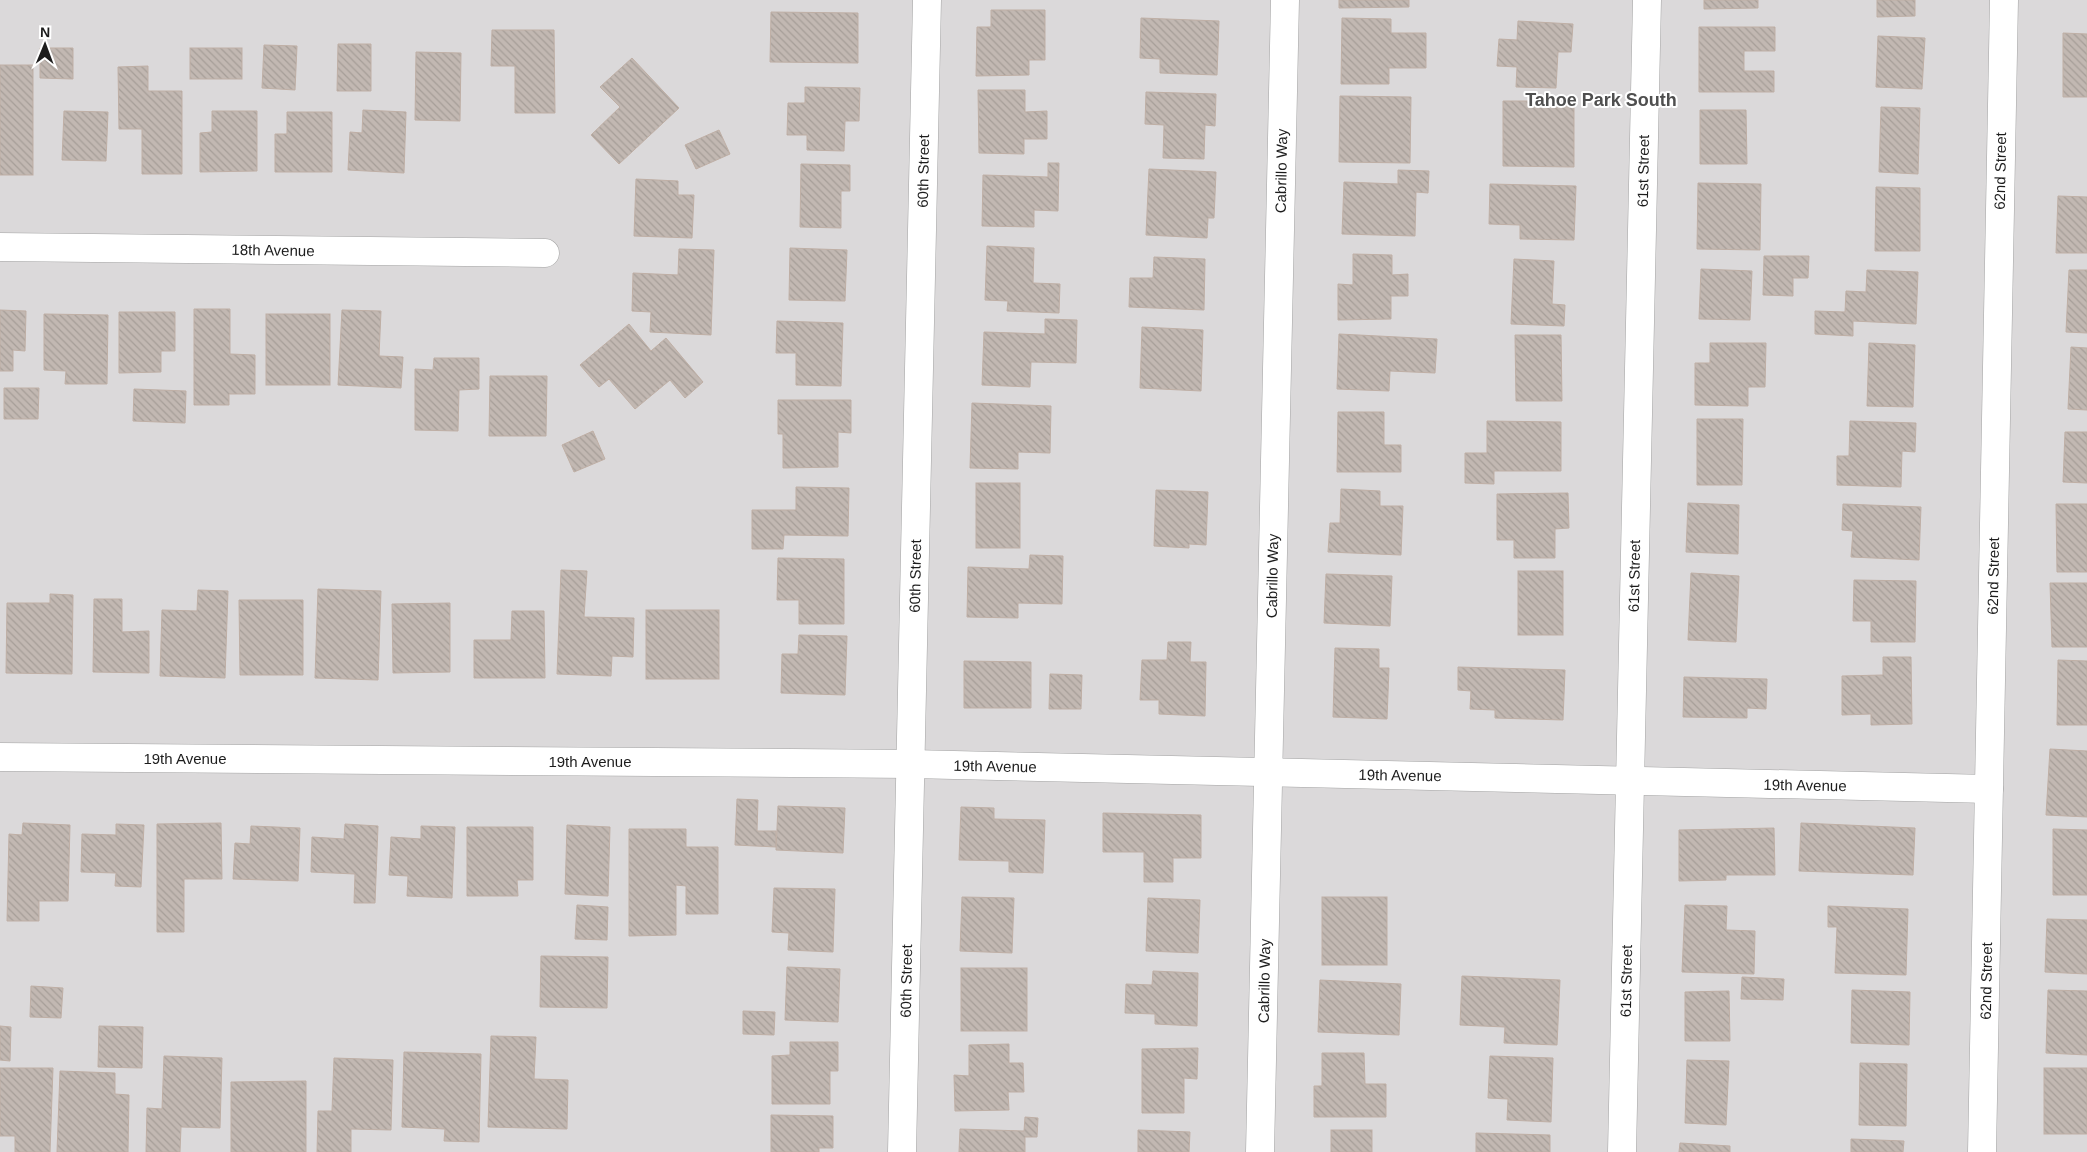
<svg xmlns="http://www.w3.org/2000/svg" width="2087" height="1152" viewBox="0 0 2087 1152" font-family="Helvetica,sans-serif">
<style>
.residential{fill:#dbd9da}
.building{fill:url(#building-back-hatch);stroke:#bfafa5}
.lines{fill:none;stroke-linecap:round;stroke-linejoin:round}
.minor-casing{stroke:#a3a3a3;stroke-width:29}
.minor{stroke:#fff;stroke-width:28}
.labels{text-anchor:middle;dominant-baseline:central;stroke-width:4;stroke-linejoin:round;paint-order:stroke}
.street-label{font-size:15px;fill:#1c1c1c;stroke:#fff}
.quarter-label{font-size:18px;font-weight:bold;fill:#4f4f4f;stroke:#fff}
</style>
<defs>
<pattern id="building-back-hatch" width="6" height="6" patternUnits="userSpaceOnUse" patternTransform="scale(1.25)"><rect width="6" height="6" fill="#c2b8b2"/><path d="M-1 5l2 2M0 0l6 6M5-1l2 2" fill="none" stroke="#a69e98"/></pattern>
</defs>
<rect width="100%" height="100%" fill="#eee9e2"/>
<rect class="residential" x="0" y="0" width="2087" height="1152"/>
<g class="building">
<path d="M1339,0H1409V7L1339,8Z"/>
<path d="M1704,0H1758V8L1704,9Z"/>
<path d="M1877,0H1915V16L1877,17Z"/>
<path d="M991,10H1045V60H1029V75L976,76L977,27H991Z"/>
<path d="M771,12L858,13V63L770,62Z"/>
<path d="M1141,18L1219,21L1217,75L1160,73V59L1140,58Z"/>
<path d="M1342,18L1391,19V33H1426V68H1389V84H1341Z"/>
<path d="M1518,21L1573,24L1571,52H1558L1556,88L1516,87L1517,67L1497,66L1499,39L1517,40Z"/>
<path d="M1699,27H1775V51H1744V71H1774V92H1699Z"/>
<path d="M492,30H554L555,113H515V66H491Z"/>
<path d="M2063,33L2087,34V97H2063Z"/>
<path d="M1878,36L1925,38L1922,89L1876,87Z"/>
<path d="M338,44H371V91H337Z"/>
<path d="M264,45L297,46L295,90L262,88Z"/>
<path d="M40,48H73V79L40,78Z"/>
<rect x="190" y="48" width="52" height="31"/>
<path d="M416,52L461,53L460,121L415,120Z"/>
<path d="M632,58L679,108L619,164L591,135L620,107L600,87Z"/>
<rect x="0" y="65" width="33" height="110"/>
<path d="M148,66V91H182V174H142V129H119L118,67Z"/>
<path d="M805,87L860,88L859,121H845L844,151L807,150V135H787L788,103H805Z"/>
<path d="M978,90H1025V112L1047,111V139H1024V154L979,153Z"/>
<path d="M1146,92L1216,94L1215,126L1205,125L1204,159L1163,158L1164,125L1145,124Z"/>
<path d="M1340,96L1411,97L1410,163L1339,162Z"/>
<path d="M1503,101H1574V167L1503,166Z"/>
<path d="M1881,107L1920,108L1918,174L1879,172Z"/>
<path d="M363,110L406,112L404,173L348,170L350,132L362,133Z"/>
<path d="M1700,110H1746L1747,164H1700Z"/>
<path d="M64,111L108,112L106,161L62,160Z"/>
<path d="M212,111H257V171L200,172V133L212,132Z"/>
<path d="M287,112H332V172H275V134H287Z"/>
<path d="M719,130L730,154L696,169L685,145Z"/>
<path d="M1048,163H1059L1058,211L1034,210V227L982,226L983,175L1048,177Z"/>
<path d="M801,164L850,165V191H841V228L800,227Z"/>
<path d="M1149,169L1216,172L1214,218H1208L1207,238L1146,235Z"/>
<path d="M1398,170L1429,171L1428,193L1416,192L1415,236L1342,234L1344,182L1398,184Z"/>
<path d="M636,179L678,181V195H694L692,238L634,236Z"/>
<path d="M1698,183L1761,184L1760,250L1697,249Z"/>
<path d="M1490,184L1576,186L1574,240L1520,239V225L1489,224Z"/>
<path d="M1876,187L1920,188V251H1875Z"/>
<path d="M2058,196L2087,197V253H2056Z"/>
<path d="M987,246L1034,248L1033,283L1060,284L1059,313L1007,311L1008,301L985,300Z"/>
<path d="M790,248L847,250L845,301L789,300Z"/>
<path d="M679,249L714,250L711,335L650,332L651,312L632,311L633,273L678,275Z"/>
<path d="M1353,254L1392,255V275L1408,274V296H1391V319L1338,320V284L1353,285Z"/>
<path d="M1764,256H1809L1808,278H1793V296L1763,295Z"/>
<path d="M1154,257L1205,259L1204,310L1129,307L1130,278H1153Z"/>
<path d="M1514,259L1554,261L1552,304L1565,305L1564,326L1511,324Z"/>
<path d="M1701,269L1752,271L1750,320L1699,319Z"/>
<path d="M1867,270L1918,272L1916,324L1853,321V336L1815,334V311L1845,312L1846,291L1866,292Z"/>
<path d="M2069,270H2087V333L2066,332Z"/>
<path d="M194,309H230V354L255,355V394H229V405H194Z"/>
<path d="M0,310L26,311L25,351L13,350V371H0Z"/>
<path d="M342,310L381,311L379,356L403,357L401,388L338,385Z"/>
<path d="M119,312H175V351H161V372L119,373Z"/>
<path d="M44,314L108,315L107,384H65L66,371L44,370Z"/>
<rect x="266" y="314" width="64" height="71"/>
<path d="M1045,319L1077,320L1076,363L1031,362L1030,387L982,385L984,332L1045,334Z"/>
<path d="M777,321L843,323L841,386L796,385V353H776Z"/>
<path d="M629,324L651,351L666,338L703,382L685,398L670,380L635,409L609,379L599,387L580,365Z"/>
<path d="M1142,327L1203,330L1201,391L1140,388Z"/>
<path d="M1339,334L1437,339L1435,373L1390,371L1389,391L1337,389Z"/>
<path d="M1515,335H1561L1562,401H1516Z"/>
<path d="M1710,343H1766L1765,387H1748V406L1695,405V363H1710Z"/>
<path d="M1869,343L1915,345L1913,407L1867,406Z"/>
<path d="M2071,347L2087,348V410L2068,409Z"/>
<path d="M434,358H479V389L459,390L458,431L415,430V369L433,370Z"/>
<path d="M490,376H547L546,436H489Z"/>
<path d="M4,388H39L38,419H4Z"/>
<path d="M134,389L186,391L185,423L133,421Z"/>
<path d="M778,400H851V433L838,432V467L783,468V434H778Z"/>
<path d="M972,403L1051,406L1050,453L1018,452V469L970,468Z"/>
<path d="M1338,412H1384V445H1401V472H1337Z"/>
<path d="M1697,419H1743L1742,485H1697Z"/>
<path d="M1487,421L1561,422V471H1494V484L1465,483V453H1487Z"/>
<path d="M1850,421L1916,423L1915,452L1902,451L1901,487L1837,485V456H1849Z"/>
<path d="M593,431L605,459L574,472L562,445Z"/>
<path d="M2065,432H2087V483L2063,482Z"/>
<rect x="976" y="483" width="44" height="65"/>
<path d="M796,487L849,488L848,536L784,535L783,549H752V510H796Z"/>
<path d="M1341,489L1380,491V506H1403L1401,555L1328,552L1330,523H1340Z"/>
<path d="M1156,490L1208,492L1206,545L1189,544V548L1154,546Z"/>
<path d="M1568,493L1569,528L1555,529V558H1514V540H1497V494Z"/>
<path d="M1688,503L1739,505L1738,554L1686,552Z"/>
<path d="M1843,504L1921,507L1919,560L1851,557L1853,531L1842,530Z"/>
<path d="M2056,504H2087V572H2057Z"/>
<path d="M1030,555L1063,556L1062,604L1018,603V618L967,617L968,567L1029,569Z"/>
<path d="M778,558L844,559V624H799V600H777Z"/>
<path d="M561,570L587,571L584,617L634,618L633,657L612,656L611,676L557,674Z"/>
<rect x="1518" y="571" width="45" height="64"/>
<path d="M1691,573L1739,576L1736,642L1688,640Z"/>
<path d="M1326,574L1392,576L1390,626L1324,623Z"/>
<path d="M1854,580L1916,581L1915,642H1871V621H1853Z"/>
<path d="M2050,583H2087V647H2052Z"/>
<path d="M318,589L381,591L378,680L315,678Z"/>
<path d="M198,590L228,591L225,678L160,676L162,610L197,611Z"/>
<path d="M50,594L73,595L72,674L6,673L7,603H50Z"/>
<path d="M94,599H122V632L149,631V673L93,672Z"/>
<path d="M239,600H303V675H240Z"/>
<path d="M450,603V672L393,673L392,604Z"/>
<rect x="646" y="610" width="73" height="69"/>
<path d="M512,611H544L545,678H474V640H511Z"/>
<path d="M799,635L847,636L845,695L781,693L782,654H798Z"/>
<path d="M1168,642H1191L1190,662H1206L1205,716L1159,714V700H1140L1142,660H1167Z"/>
<path d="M1335,648L1379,649V668H1389L1387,719L1333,717Z"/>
<path d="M1883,657H1911L1912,724L1871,725V714L1842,715V676L1883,675Z"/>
<path d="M2058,660L2087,661V725H2057Z"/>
<path d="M964,661L1031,662V708H964Z"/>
<path d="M1458,667L1565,670L1563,720L1495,718V710L1470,709L1471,691L1458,690Z"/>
<path d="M1050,674L1082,675L1081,709H1049Z"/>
<path d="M1684,677L1767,679L1766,709L1747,708V718L1683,717Z"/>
<path d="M2050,749L2087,751V817L2046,815Z"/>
<path d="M737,799L758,800L757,831H776V847L735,845Z"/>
<path d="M778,806L845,808L843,853L776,850Z"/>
<path d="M961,807L994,808V819L1045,820L1043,873L1009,872V861L959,860Z"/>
<path d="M1103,813L1201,815V858H1173V882H1144V852H1103Z"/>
<path d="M23,823L70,825L68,901H39V921H7L9,834L22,835Z"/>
<path d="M221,823L222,879H184V932H157V824Z"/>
<path d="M1801,823L1915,828L1913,875L1799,871Z"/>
<path d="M116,824L144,825L141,887L115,886L116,873L81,872L82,834L116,835Z"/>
<path d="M345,824L378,826L375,903H354L355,874L311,872L312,837L344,839Z"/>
<path d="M567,825L610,827L608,896L565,894Z"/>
<path d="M251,826L300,828L298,881L233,879L235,843L250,844Z"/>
<path d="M421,826L455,827L452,898L407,896L408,876L389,875L391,837L421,839Z"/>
<path d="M467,827H533V880H517L518,896H467Z"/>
<path d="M1774,828L1775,875H1726V880L1679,881V830Z"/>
<path d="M629,829H686V847H718V914H686V886L676,885V935L629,936Z"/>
<path d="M2053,829L2087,830V895H2053Z"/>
<path d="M774,888L835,889L833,952L788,950L789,933L772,932Z"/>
<path d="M962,897L1014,898L1012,953L960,951Z"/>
<rect x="1322" y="897" width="65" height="68"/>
<path d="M1148,898L1200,900L1198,953L1146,951Z"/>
<path d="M577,905L608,907L607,940L575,939Z"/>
<path d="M1685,905L1727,906L1726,930L1755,931L1754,974L1682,972Z"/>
<path d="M1828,906L1908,909L1906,975L1835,973L1837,927H1828Z"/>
<path d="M2047,919L2087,920V974L2045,972Z"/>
<path d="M541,956L608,957L607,1008L540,1007Z"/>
<path d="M787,967L840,969L838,1022L785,1020Z"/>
<rect x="961" y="968" width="66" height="63"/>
<path d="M1153,971L1198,973L1197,1026L1155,1024V1014L1125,1013L1126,984L1152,985Z"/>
<path d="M1462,976L1560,980L1557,1045L1504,1043L1505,1027L1460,1025Z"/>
<path d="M1742,977L1784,979L1783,1000L1741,999Z"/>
<path d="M1320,980L1401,984L1399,1035L1318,1032Z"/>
<path d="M31,986L63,988L61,1018L30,1017Z"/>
<path d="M1852,990L1910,992L1909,1045L1851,1043Z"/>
<path d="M2048,990L2087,991V1055L2046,1053Z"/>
<path d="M1729,991L1730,1041H1685V992Z"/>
<path d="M743,1011L775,1012L774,1035L743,1034Z"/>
<path d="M0,1026L11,1027L10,1061L0,1060Z"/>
<path d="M99,1026L143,1027L142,1068L98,1067Z"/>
<path d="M491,1036L536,1037L534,1079L568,1080L567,1129L488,1127Z"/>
<path d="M790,1042H838V1071H830V1104H772V1056L790,1055Z"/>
<path d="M1009,1044V1063H1023L1024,1092H1008L1009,1110L955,1111L954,1075L969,1076V1045Z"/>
<path d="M1198,1048L1197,1079L1184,1078V1113H1142V1049Z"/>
<path d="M404,1052L481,1054L479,1142L444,1141L445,1129L402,1127Z"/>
<path d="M1322,1053H1364L1365,1084H1386V1117H1314V1086H1322Z"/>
<path d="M164,1056L222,1058L220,1128L181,1127L180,1152H146L147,1108L162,1109Z"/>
<path d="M1490,1056L1553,1058L1551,1122L1507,1120L1508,1099L1488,1098Z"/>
<path d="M334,1058L393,1060L391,1130L351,1129V1152H317L318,1111H332Z"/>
<path d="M1687,1060L1729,1061L1726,1125L1685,1123Z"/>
<path d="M1860,1063L1907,1064L1906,1126L1859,1125Z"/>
<path d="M0,1068H53L50,1152H15V1136H0Z"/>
<rect x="2044" y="1068" width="43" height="66"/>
<path d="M60,1071L115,1073V1094L129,1095L128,1152H57Z"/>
<path d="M306,1081V1152H231V1082Z"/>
<path d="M771,1115L833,1116V1148H819V1152H771Z"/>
<path d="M1025,1117L1038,1118L1037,1137H1025V1152H959L960,1129L1024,1131Z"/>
<path d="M1138,1130L1190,1132L1189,1152H1138Z"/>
<rect x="1331" y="1130" width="41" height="22"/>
<path d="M1476,1133L1550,1135V1152H1476Z"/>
<path d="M1851,1139L1904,1141L1903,1152H1851Z"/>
<path d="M1680,1143L1730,1146V1152H1679Z"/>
</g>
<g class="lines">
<defs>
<g id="minor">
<path d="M0,247L545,253"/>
<path d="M0,757L911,764L1989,789"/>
<path d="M902,1152L927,0"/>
<path d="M1260,1152L1285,0"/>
<path d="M1622,1152L1647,0"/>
<path d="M1982,1152L2004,0"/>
</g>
</defs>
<use href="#minor" class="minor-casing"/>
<use href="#minor" class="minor"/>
</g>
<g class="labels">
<g class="street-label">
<text transform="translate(923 171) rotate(-89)">60th Street</text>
<text transform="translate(1281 171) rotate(-89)">Cabrillo Way</text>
<text transform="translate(1643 171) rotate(-89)">61st Street</text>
<text transform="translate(2000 171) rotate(-89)">62nd Street</text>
<text transform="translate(273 250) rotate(1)">18th Avenue</text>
<text transform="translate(915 576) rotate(-89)">60th Street</text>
<text transform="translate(1272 576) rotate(-89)">Cabrillo Way</text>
<text transform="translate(1634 576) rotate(-89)">61st Street</text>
<text transform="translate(1993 576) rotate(-89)">62nd Street</text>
<text x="185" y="758">19th Avenue</text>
<text x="590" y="761">19th Avenue</text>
<text transform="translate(995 766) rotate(1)">19th Avenue</text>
<text transform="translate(1400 775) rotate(1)">19th Avenue</text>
<text transform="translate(1805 785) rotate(1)">19th Avenue</text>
<text transform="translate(906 981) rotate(-89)">60th Street</text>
<text transform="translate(1264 981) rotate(-89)">Cabrillo Way</text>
<text transform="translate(1626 981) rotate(-89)">61st Street</text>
<text transform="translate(1986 981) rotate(-89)">62nd Street</text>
</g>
<g class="quarter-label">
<text x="1601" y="100">Tahoe Park South</text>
</g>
</g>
<g transform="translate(45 45) rotate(1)" stroke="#ffffff" stroke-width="4" paint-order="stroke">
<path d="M0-4L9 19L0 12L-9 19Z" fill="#1c1c1c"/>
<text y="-8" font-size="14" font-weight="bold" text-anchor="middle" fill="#1c1c1c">N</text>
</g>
</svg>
